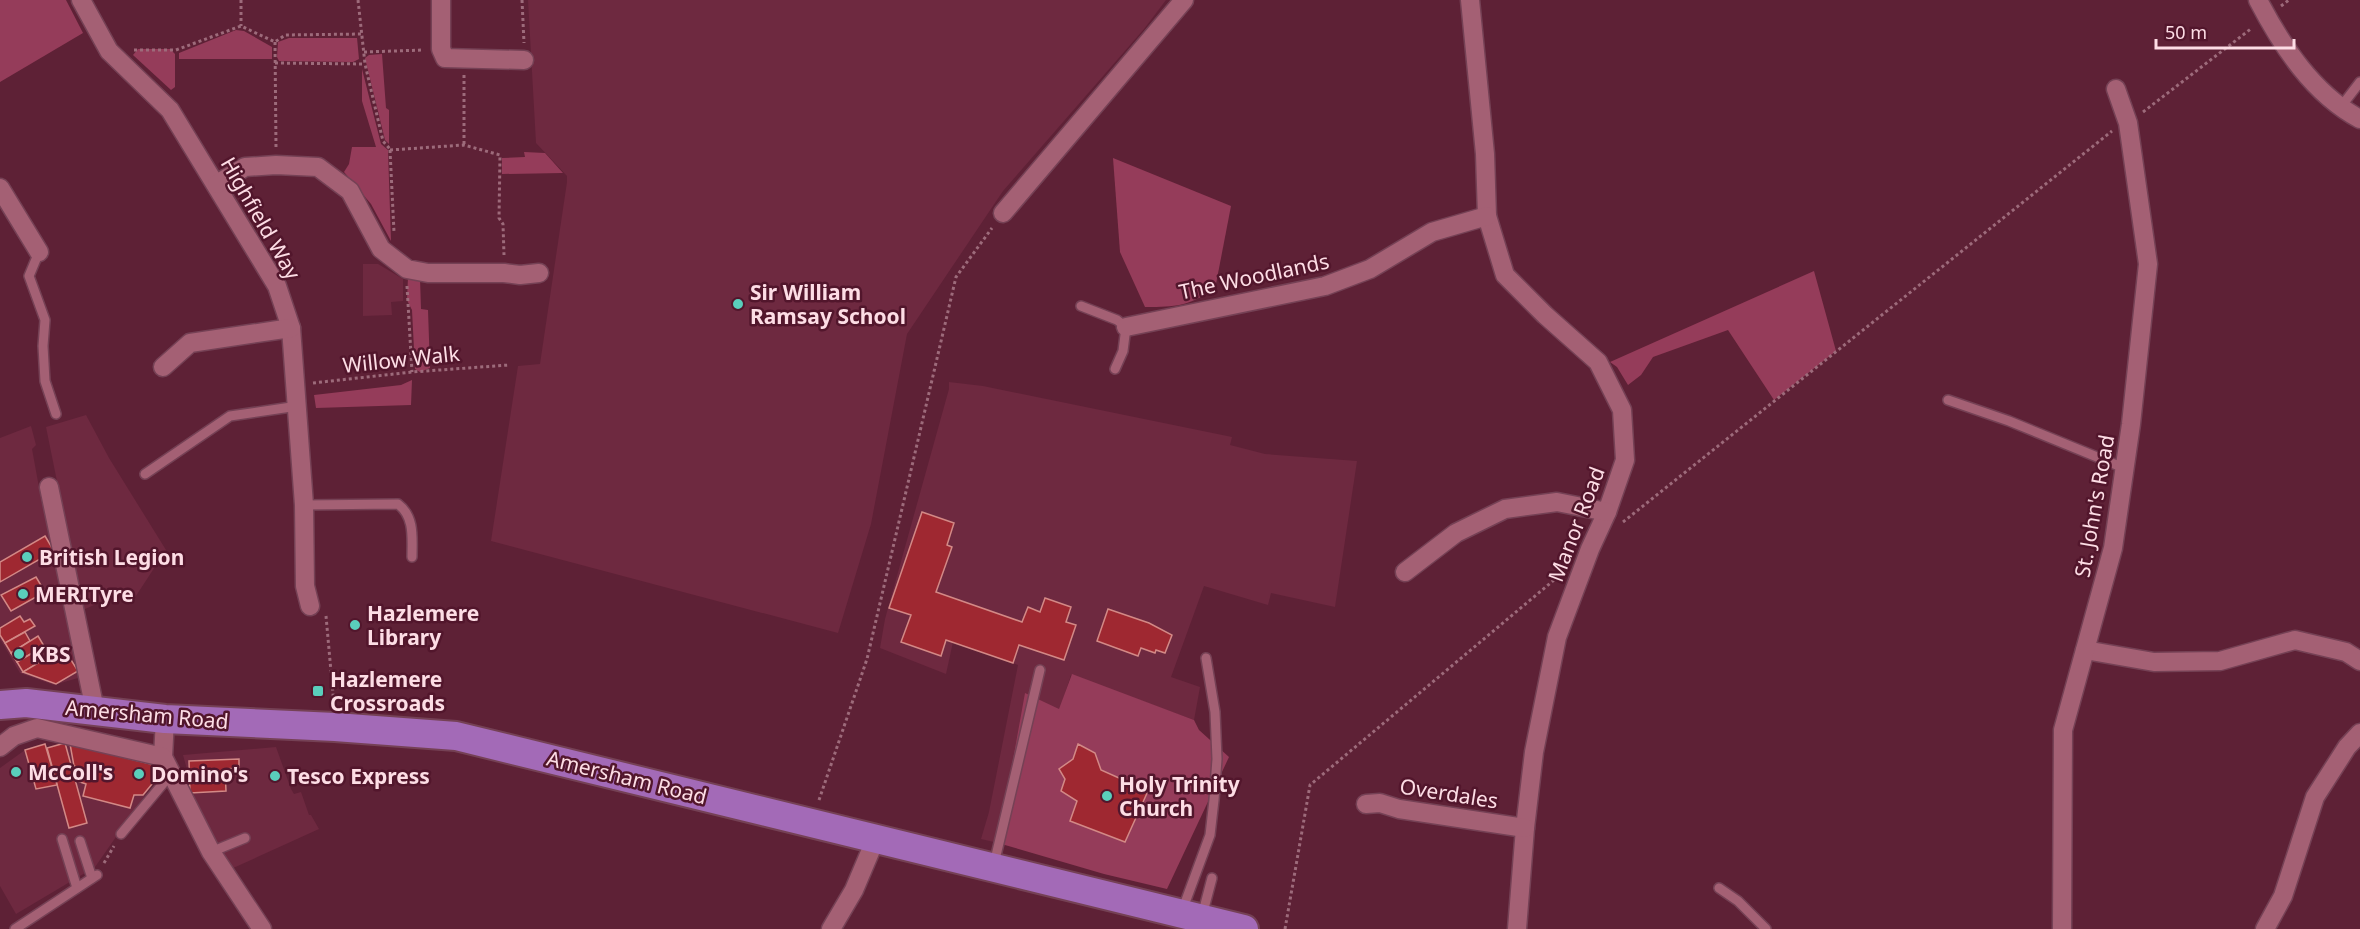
<svg xmlns="http://www.w3.org/2000/svg" width="2360" height="929" viewBox="0 0 2360 929" font-family="'Noto Sans',sans-serif">
<style>
.built{fill:#6e2940}
.green{fill:#953c5a}
.building{fill:#9f2831;stroke:#d38986;stroke-width:1.5}
.lines{fill:none;stroke-linecap:round;stroke-linejoin:round}
.service-casing{stroke:#754155;stroke-width:12}
.minor-casing{stroke:#754155;stroke-width:21}
.primary-casing{stroke:#754155;stroke-width:32}
.path{stroke:#9d6b7b;stroke-width:3;stroke-dasharray:3 3;stroke-linecap:butt}
.service{stroke:#a46074;stroke-width:9}
.minor{stroke:#a46074;stroke-width:18}
.primary{stroke:#a36ab7;stroke-width:28}
.poi-dot{fill:#5acebc;stroke:#52162c;stroke-width:2}
.labels{text-anchor:middle;dominant-baseline:central;stroke-width:5;stroke-linejoin:round;paint-order:stroke}
.street-label{font-size:21px;fill:#fddde5;stroke:#52162c}
.poi-label{font-size:21px;font-weight:bold;fill:#fddde5;stroke:#52162c;text-anchor:start}
</style>
<rect width="100%" height="100%" fill="#5e2136"/>
<g class="built">
<path d="M528,0H1166L1144,29L1003,191L907,334L871,524L838,633L491,541L518,366L540,364L567,182V176L536,143Z"/>
<path d="M363,264H378L403,279V301L391,302L392,315L363,316Z"/>
<path d="M949,382L983,386L1232,437L1230,445L1265,454L1357,461L1335,607L1271,593L1268,605L1204,586L1171,677L1200,687L1194,720L1071,675L1060,709L998,843L981,839L989,812L1018,665L953,642L946,674L880,648L885,619L949,389Z"/>
<path d="M86,415L109,458L166,550L130,605L118,594L83,610L46,427Z"/>
<path d="M31,426L36,445L32,449L42,504L54,523L78,678L54,685L20,673L0,639V438Z"/>
<path d="M65,743L157,778L95,867L16,914L0,886V768L25,750L45,744L47,748Z"/>
<path d="M276,747L291,789L294,794L301,792L309,815H311L319,829L231,869L197,806L183,755Z"/>
</g>
<g class="green">
<path d="M0,0H66L83,33L0,82Z"/>
<path d="M236,30L244,31L272,47V59H179V53Z"/>
<path d="M289,38H357L359,59L353,62L279,61L277,57L278,42Z"/>
<path d="M138,49H170L175,54V87L171,90L133,55Z"/>
<path d="M382,54L386,108L389,110V144L385,140L365,58L369,55Z"/>
<path d="M362,69L381,144L388,150L391,241L371,204L344,172L349,164L352,147H376L362,101Z"/>
<path d="M524,152L545,153L563,173L502,174V158L525,157Z"/>
<path d="M1113,158L1231,206L1215,289C1187,306 1177,307 1145,307L1120,252Z"/>
<path d="M1814,271L1836,351L1774,400L1728,330L1653,357L1641,375L1628,385L1617,367L1610,362Z"/>
<path d="M408,277L420,278L421,309L428,310L430,368L420,372L415,369L412,310L407,300Z"/>
<path d="M412,380L411,405L316,408L314,395L401,385Z"/>
<path d="M1072,674L1194,720L1199,730L1229,757L1167,889L1104,874L998,843L1025,693L1059,709Z"/>
</g>
<g class="building">
<path d="M922,512L954,523L947,545L952,547L936,592L1022,622L1028,607L1040,612L1045,598L1071,607L1066,622L1076,625L1064,660L1019,645L1013,663L946,640L941,656L901,642L911,615L889,608Z"/>
<path d="M45,536L54,551L0,582V562Z"/>
<path d="M36,577L45,592L11,611L1,595Z"/>
<path d="M1108,609L1149,623L1172,635L1165,653L1156,650L1155,653L1141,648L1138,656L1097,641Z"/>
<path d="M20,616L24,622L30,619L35,626L5,643L0,635V628Z"/>
<path d="M25,632L30,641L11,653L5,643Z"/>
<path d="M38,636L44,646L17,662L11,653Z"/>
<path d="M36,651L42,661L23,672L17,662Z"/>
<path d="M66,652L78,671L56,684L23,672L51,655L54,660Z"/>
<path d="M65,743L87,823L69,828L47,748Z"/>
<path d="M45,744L57,785L36,789L25,750Z"/>
<path d="M70,744L151,764L157,778L143,795H134L130,808L83,796L86,784L77,781L80,768L74,766Z"/>
<path d="M1078,744L1095,753L1101,770L1148,791L1125,842L1070,821L1077,801L1061,791L1065,779L1059,769L1073,759Z"/>
<path d="M239,759V768L225,769L226,791L190,793L189,761Z"/>
</g>
<g class="lines">
<defs>
<g id="service">
<path d="M2340,108L2360,82"/>
<path d="M39,252L29,276L45,320L43,346L45,381L56,414"/>
<path d="M1081,306L1117,320L1126,327L1123,351L1115,369"/>
<path d="M1948,400L2009,421L2124,468"/>
<path d="M145,474L230,416L298,406"/>
<path d="M304,505L398,504C415,517 412,538 412,557"/>
<path d="M121,834L171,774"/>
<path d="M62,839L77,888"/>
<path d="M80,841L92,878"/>
<path d="M211,852L245,838"/>
<path d="M994,864L1040,670"/>
<path d="M1719,888L1738,901L1766,929"/>
<path d="M1182,911L1210,835L1214,800L1217,759L1215,712L1206,658"/>
<path d="M1202,916L1212,878"/>
<path d="M15,929L97,875"/>
</g>
<g id="minor">
<path d="M81,0L109,51L170,110L277,286L291,328L304,505L305,586L310,606"/>
<path d="M441,0V49L445,58L524,60"/>
<path d="M1470,0L1485,154L1487,216L1505,275L1545,315L1598,362L1622,410L1625,460L1607,512L1590,549L1557,637L1534,752L1525,828L1517,929"/>
<path d="M2258,0C2282,46 2313,94 2360,119"/>
<path d="M217,184L245,167L276,165L318,167L350,191L381,249L407,269L428,273H504L520,275L539,273"/>
<path d="M0,188L39,252"/>
<path d="M1003,213L1184,0"/>
<path d="M1126,327L1325,286L1370,269L1432,232L1487,216"/>
<path d="M163,367L190,343L291,328"/>
<path d="M49,487L95,710"/>
<path d="M1405,572L1456,533L1505,509L1557,502L1607,512"/>
<path d="M2085,650L2154,662L2220,661L2295,640L2346,652L2360,661"/>
<path d="M165,719L163,757L211,852L262,929"/>
<path d="M0,747L14,736L37,728L163,757"/>
<path d="M1366,804L1380,803L1399,809L1525,828"/>
<path d="M831,929L854,890L876,838"/>
<path d="M2062,929L2063,730L2113,548L2131,424L2148,264L2128,123L2116,89"/>
<path d="M2265,929L2283,896L2315,797L2347,747L2360,733"/>
</g>
<path id="primary" d="M0,705L26,703L165,719L335,727L456,736L1244,929"/>
</defs>
<use href="#service" class="service-casing"/>
<use href="#minor" class="minor-casing"/>
<use href="#primary" class="primary-casing"/>
<g class="path">
<path d="M241,0V26"/>
<path d="M358,0L365,64L383,141L390,149"/>
<path d="M522,0L524,43"/>
<path d="M2281,6L2289,0"/>
<path d="M275,42L276,148"/>
<path d="M134,50H176L241,26L275,42L285,35L362,34"/>
<path d="M364,52L424,50"/>
<path d="M275,63L365,64"/>
<path d="M464,75V145"/>
<path d="M2143,112L2252,28"/>
<path d="M390,150L464,145L500,155L499,218L503,224L504,255"/>
<path d="M390,150L394,232"/>
<path d="M407,286L412,372"/>
<path d="M313,383L412,372L509,365"/>
<path d="M1623,522L2112,131"/>
<path d="M326,616L334,705"/>
<path d="M819,800L867,659L956,277L992,228"/>
<path d="M104,863L114,846"/>
<path d="M1285,929L1310,785L1560,575"/>
</g>
<use href="#service" class="service"/>
<use href="#minor" class="minor"/>
<use href="#primary" class="primary"/>
</g>
<g class="poi-dot">
<circle cx="738" cy="304" r="6"/>
<circle cx="27" cy="557" r="6"/>
<circle cx="23" cy="594" r="6"/>
<circle cx="355" cy="625" r="6"/>
<circle cx="19" cy="654" r="6"/>
<rect x="312" y="685" width="12" height="12" rx="3"/>
<circle cx="16" cy="772" r="6"/>
<circle cx="139" cy="774" r="6"/>
<circle cx="275" cy="776" r="6"/>
<circle cx="1107" cy="796" r="6"/>
</g>
<g class="labels">
<g class="street-label">
<text transform="translate(261 218) rotate(60)">Highfield Way</text>
<text transform="translate(1254 276) rotate(-12)">The Woodlands</text>
<text transform="translate(401 359) rotate(-6)">Willow Walk</text>
<text transform="translate(2094 506) rotate(-80)">St. John's Road</text>
<text transform="translate(1576 524) rotate(-69)">Manor Road</text>
<text transform="translate(147 714) rotate(5)">Amersham Road</text>
<text transform="translate(627 777) rotate(14)">Amersham Road</text>
<text transform="translate(1449 793) rotate(9)">Overdales</text>
</g>
<g class="poi-label">
<text x="750" y="292">Sir William<tspan x="750" dy="24">Ramsay School</tspan></text>
<text x="39" y="557">British Legion</text>
<text x="35" y="594">MERITyre</text>
<text x="367" y="613">Hazlemere<tspan x="367" dy="24">Library</tspan></text>
<text x="31" y="654">KBS</text>
<text x="330" y="679">Hazlemere<tspan x="330" dy="24">Crossroads</tspan></text>
<text x="28" y="772">McColl's</text>
<text x="151" y="774">Domino's</text>
<text x="287" y="776">Tesco Express</text>
<text x="1119" y="784">Holy Trinity<tspan x="1119" dy="24">Church</tspan></text>
</g>
</g>
<path d="M2156 39v9h138v-9" fill="none" stroke="#fddde5" stroke-width="3"/>
<text x="2165" y="39" font-size="18" fill="#fddde5" stroke="#52162c" stroke-width="4.5" paint-order="stroke">50 m</text>
</svg>
